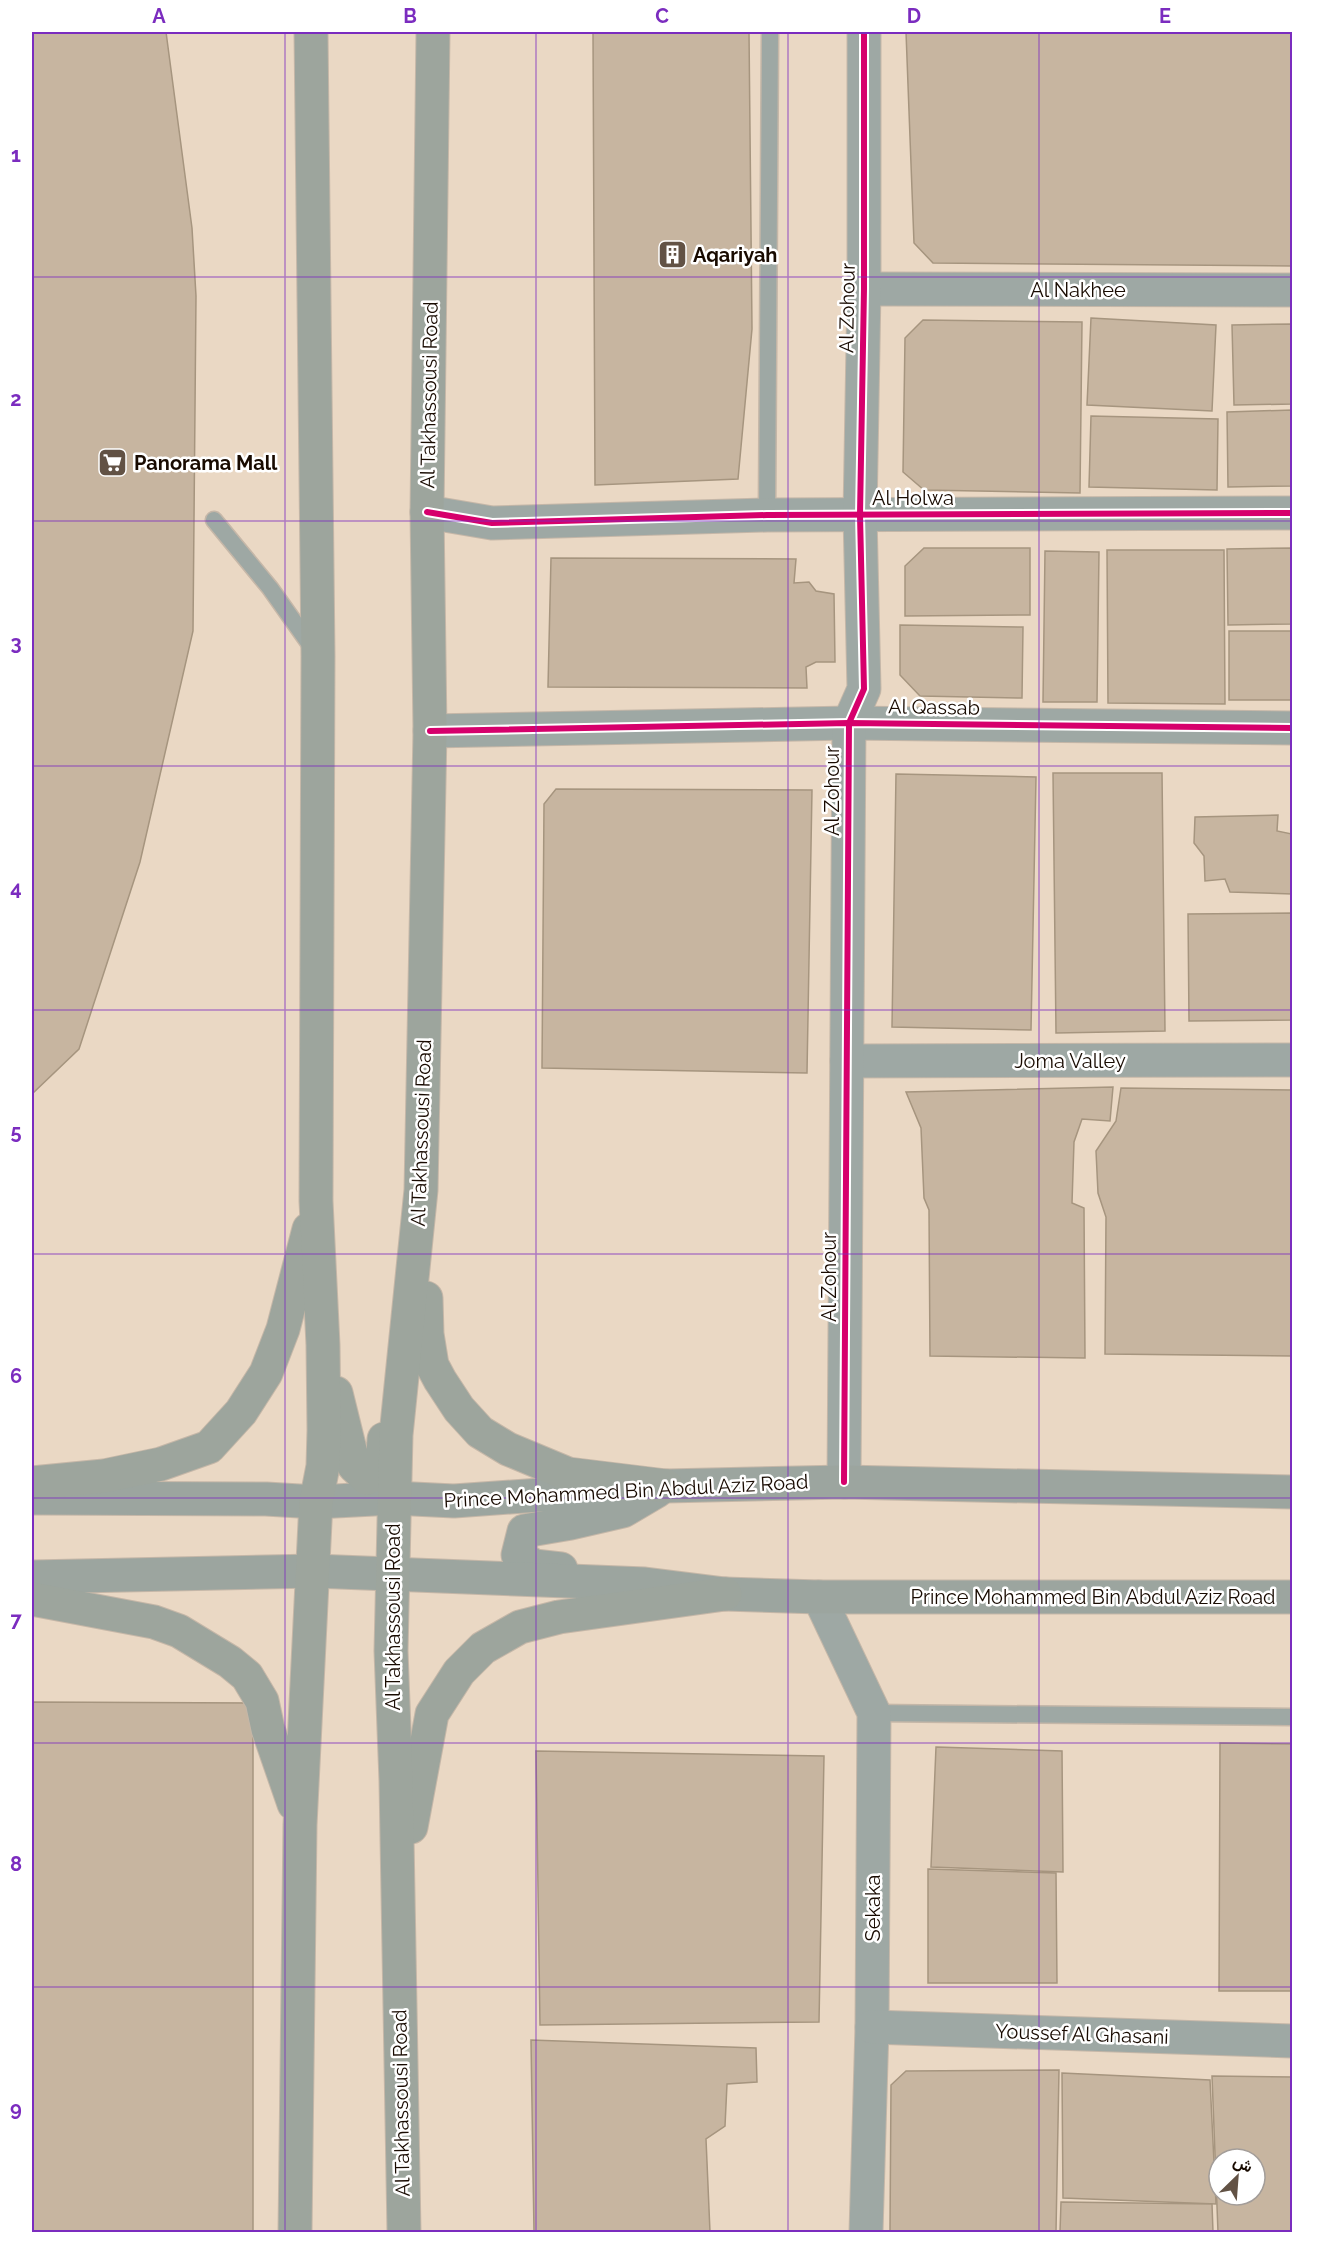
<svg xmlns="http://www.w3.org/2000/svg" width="1324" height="2264" viewBox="0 0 1324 2264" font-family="Raleway,Vazirmatn,sans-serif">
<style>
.building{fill:#c7b5a0;stroke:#a6957f;stroke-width:1.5;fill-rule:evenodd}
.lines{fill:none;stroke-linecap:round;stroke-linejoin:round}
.lane-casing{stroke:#c5b7a8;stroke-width:19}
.street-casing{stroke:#c5b7a8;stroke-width:35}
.secondary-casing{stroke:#c5b7a8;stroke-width:35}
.primary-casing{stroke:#c5b7a8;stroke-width:35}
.lane{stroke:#9ea8a4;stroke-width:16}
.street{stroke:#9ea8a4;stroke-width:33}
.secondary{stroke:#9ca59f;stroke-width:33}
.primary{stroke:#9da59d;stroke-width:33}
.cycleway-casing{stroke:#fff;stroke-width:10}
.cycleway{stroke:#d6006c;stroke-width:6}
.grid{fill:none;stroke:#7b2cbf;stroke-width:1.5;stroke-opacity:0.55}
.labels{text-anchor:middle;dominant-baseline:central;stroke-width:5;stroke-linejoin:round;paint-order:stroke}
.poi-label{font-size:20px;font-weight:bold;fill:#180a00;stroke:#fff;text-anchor:start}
.street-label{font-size:20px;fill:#180a00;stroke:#fff}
.neatline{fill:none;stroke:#7b2cbf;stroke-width:2}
.grid-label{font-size:20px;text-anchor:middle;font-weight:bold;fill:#7b2cbf}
</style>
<rect width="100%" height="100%" fill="#ead8c4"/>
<g class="building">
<path d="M32,32H166L192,228L196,296L193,631L140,862L79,1049L32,1094Z"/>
<path d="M593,32H749L752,329L738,479L595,485Z"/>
<path d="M906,32H1292V266L933,263L914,243Z"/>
<path d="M1091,318L1216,325L1212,411L1087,405Z"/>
<path d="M923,320L1082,322L1080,493L924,490L903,472L905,338Z"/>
<path d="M1292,324V404L1234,405L1232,325Z"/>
<path d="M1292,410V486L1228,487L1227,412Z"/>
<path d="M1091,416L1218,419L1217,490L1089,487Z"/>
<path d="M924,548H1030V615L905,616V566Z"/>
<path d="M1292,548V624L1228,625L1227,549Z"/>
<path d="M1107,550H1224L1225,704L1108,703Z"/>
<path d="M1045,551L1099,552L1097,702H1043Z"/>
<path d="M551,558L796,559L794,583L809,582L816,591L834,594L835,662H816L806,667L807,688L548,687Z"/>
<path d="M900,625L1023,627L1022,698L920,696L900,675Z"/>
<rect x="1229" y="631" width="63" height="69"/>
<path d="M1053,773H1162L1165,1031L1056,1033Z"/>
<path d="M896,774L1036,777L1031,1030L892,1027Z"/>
<path d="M556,789L812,790L807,1073L542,1068L544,804Z"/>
<path d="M1278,815L1277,831L1292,834V894L1230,892L1225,879L1205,881L1204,856L1194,843L1195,817Z"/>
<path d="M1292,913V1020L1189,1021L1188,914Z"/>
<path d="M1113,1087L1110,1121L1082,1119L1074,1142L1072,1203L1084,1208L1085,1358L930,1356L929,1210L924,1198L921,1128L906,1092Z"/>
<path d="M1121,1088L1292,1090V1356L1105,1354L1106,1217L1098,1193L1096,1151L1116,1121Z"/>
<path d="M32,1702L253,1703V2232H32Z"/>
<path d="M1220,1743L1292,1744V1991H1219Z"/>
<path d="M936,1747L1062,1751L1063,1872L931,1867Z"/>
<path d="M536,1751L824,1756L819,2022L540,2025Z"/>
<path d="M928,1869L1056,1873L1057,1983H928Z"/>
<path d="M531,2040L756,2048L757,2082L727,2084L725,2126L706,2139L710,2232H534Z"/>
<path d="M1059,2070L1056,2232H890L891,2085L906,2071Z"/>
<path d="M1062,2073L1210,2080L1216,2204L1063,2198Z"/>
<path d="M1212,2076L1292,2077V2232H1218ZM1219,2159H1255V2195H1219Z"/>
<path d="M1061,2202L1212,2204L1213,2232H1060Z"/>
</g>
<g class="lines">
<defs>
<g id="lane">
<path d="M767,515L770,32"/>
<path d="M214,520L270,588L314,650"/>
<path d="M874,1713L1292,1717"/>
</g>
<g id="street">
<path d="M864,289L1292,290"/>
<path d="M427,512L492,523L767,515L1292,513"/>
<path d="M430,731L849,723L1292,728"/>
<path d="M847,1061L1292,1060"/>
<path d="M844,1482L849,723L864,689L860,515L864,289V32"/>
<path d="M819,1597L874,1713L872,2027L866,2232"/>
<path d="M872,2027L1292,2041"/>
</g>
<g id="secondary">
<path d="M32,1498L266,1499L316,1502L393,1498L454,1501L666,1486L844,1482L1292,1492"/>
<path d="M561,1569L534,1566L518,1555L524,1531L571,1523L623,1511L657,1491"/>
<path d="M32,1577L314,1571L645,1584L725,1594L819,1597H1292"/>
</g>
<g id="primary">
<path d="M426,1298L427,1334L432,1365L440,1380L459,1409L480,1432L508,1449L568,1474L666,1486"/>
<path d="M336,1393L354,1466L367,1478L382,1469L384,1439"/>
<path d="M32,1483L104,1476L161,1464L209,1447L241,1412L266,1373L283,1329L309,1229"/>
<path d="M32,1599L154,1622L179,1631L230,1662L247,1676L262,1701L268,1729L294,1804"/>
<path d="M411,1827L432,1714L459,1672L483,1648L520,1627L559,1617L725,1594"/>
<path d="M295,2232L300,1825L316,1502L323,1466L324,1430L323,1345L316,1201L318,656L311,32"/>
<path d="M404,2232L396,1781L391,1651L396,1435L421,1190L430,731L427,512L433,32"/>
</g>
</defs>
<use href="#lane" class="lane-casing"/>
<use href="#street" class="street-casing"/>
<use href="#secondary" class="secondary-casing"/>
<use href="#primary" class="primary-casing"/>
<use href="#lane" class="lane"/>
<use href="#street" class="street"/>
<use href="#secondary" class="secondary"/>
<use href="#primary" class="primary"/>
<defs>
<g id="cycleway">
<path d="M427,512L492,523L767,515L1292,513"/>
<path d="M430,731L849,723L1292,728"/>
<path d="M844,1482L849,723L864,689L860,515L864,289V32"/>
</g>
</defs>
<use href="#cycleway" class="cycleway-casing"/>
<use href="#cycleway" class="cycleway"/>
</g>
<path class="grid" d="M285,32V2232M536,32V2232M788,32V2232M1039,32V2232M32,277H1292M32,521H1292M32,766H1292M32,1010H1292M32,1254H1292M32,1498H1292M32,1743H1292M32,1987H1292"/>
<defs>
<symbol id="building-square" viewBox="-11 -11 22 22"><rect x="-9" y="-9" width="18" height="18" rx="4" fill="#625245" stroke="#fff"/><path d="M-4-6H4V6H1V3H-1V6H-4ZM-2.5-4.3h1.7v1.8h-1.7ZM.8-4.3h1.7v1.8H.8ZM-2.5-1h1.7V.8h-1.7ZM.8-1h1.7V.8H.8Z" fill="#fff"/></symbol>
<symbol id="supermarket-square" viewBox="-11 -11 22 22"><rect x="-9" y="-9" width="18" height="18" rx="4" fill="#625245" stroke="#fff"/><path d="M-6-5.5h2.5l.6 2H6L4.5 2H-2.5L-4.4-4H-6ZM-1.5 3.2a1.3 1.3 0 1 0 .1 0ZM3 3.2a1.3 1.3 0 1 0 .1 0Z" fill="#fff"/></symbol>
</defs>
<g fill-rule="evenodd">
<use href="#building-square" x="656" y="238" width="33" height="33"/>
<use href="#supermarket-square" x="96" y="446" width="33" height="33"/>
</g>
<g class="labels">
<g class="poi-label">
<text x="693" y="255">Aqariyah</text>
<text x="134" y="463">Panorama Mall</text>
</g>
<g class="street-label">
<text x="1078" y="290">Al Nakhee</text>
<text transform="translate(847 308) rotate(-89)">Al Zohour</text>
<text transform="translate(429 395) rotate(-89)">Al Takhassousi Road</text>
<text x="913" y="498">Al Holwa</text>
<text transform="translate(934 707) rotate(1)">Al Qassab</text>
<text transform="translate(832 791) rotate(-90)">Al Zohour</text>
<text x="1070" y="1061">Joma Valley</text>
<text transform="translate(421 1133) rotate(-88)">Al Takhassousi Road</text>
<text transform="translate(829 1277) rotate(-90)">Al Zohour</text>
<text transform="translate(626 1491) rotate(-3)">Prince Mohammed Bin Abdul Aziz Road</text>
<text x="1093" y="1597">Prince Mohammed Bin Abdul Aziz Road</text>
<text transform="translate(393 1617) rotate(-90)">Al Takhassousi Road</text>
<text transform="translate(873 1908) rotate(-90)">Sekaka</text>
<text transform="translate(1082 2034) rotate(2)">Youssef Al Ghasani</text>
<text transform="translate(401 2103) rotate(-91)">Al Takhassousi Road</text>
</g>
</g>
<rect width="1324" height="2264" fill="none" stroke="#ffffff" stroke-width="66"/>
<g transform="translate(1237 2177) rotate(25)"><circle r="28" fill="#ffffff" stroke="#a39d99" stroke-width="1.5"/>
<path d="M0-4.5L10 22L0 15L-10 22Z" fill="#625245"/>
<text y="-9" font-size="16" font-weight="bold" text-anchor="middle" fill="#180a00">ش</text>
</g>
<rect x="33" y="33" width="1258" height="2198" class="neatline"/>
<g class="grid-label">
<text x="159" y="23">A</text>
<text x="410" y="23">B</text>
<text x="662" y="23">C</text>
<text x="914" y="23">D</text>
<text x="1165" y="23">E</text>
<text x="16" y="162">1</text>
<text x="16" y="406">2</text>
<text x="16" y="650">3</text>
<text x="16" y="895">4</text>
<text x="16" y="1139">5</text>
<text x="16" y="1383">6</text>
<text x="16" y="1627">7</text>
<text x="16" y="1871">8</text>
<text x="16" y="2116">9</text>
</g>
</svg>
